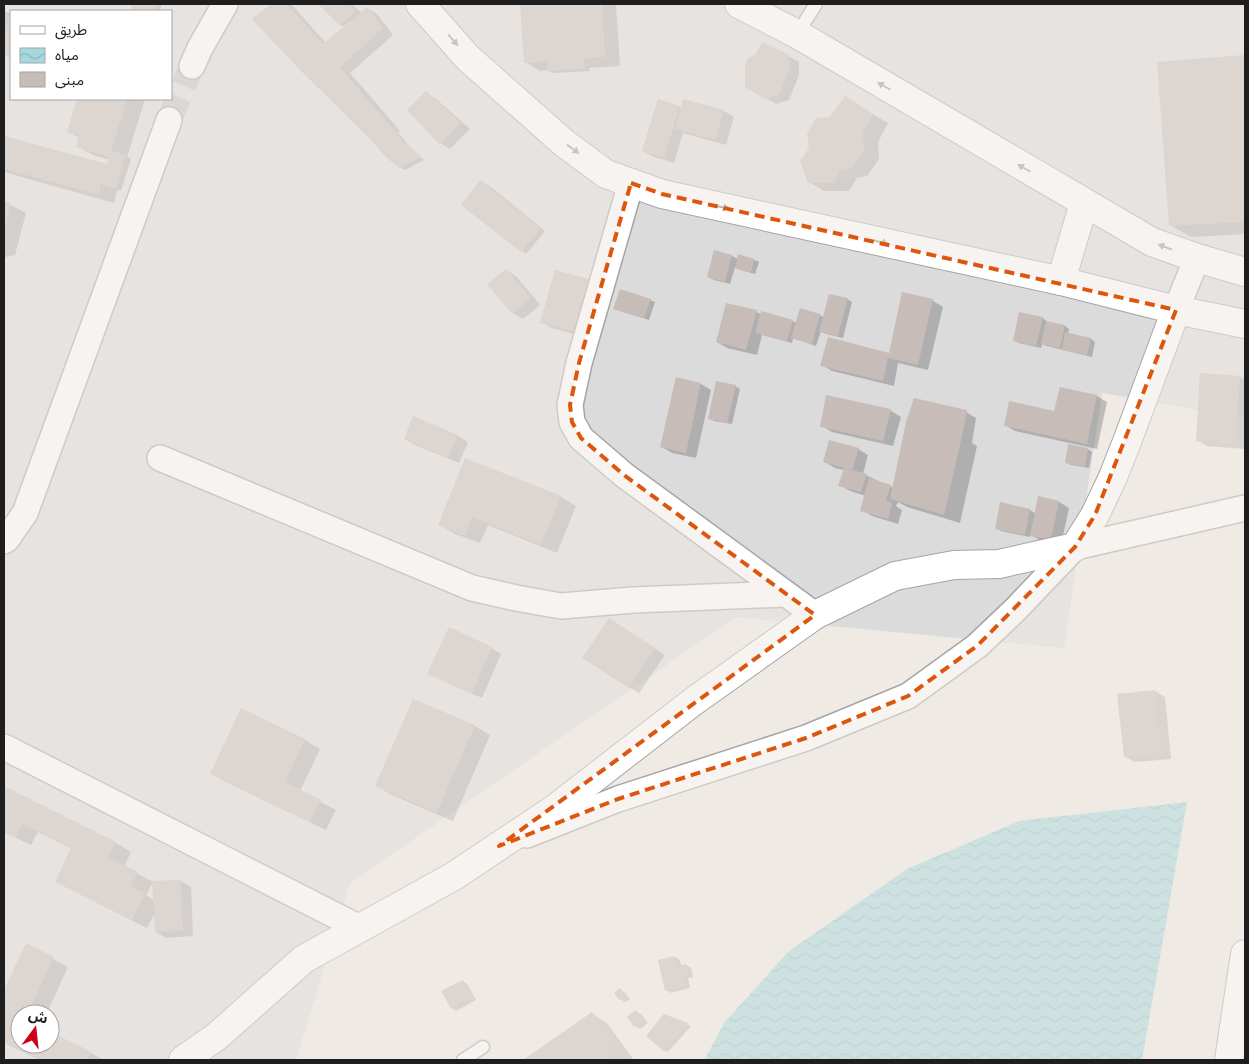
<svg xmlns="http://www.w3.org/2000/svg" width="1249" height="1064" viewBox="0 0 1249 1064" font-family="Manrope,'Noto Sans Arabic',sans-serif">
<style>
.residential{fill:#dcdbdb;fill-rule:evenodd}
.water{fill:url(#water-waves)}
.shadow{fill:#0003}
.building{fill:#c7bcb7}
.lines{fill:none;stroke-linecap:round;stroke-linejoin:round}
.minor-tunnel{stroke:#c5c1bc;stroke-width:25;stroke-dasharray:25 12;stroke-linecap:butt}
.service-casing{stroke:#a5a5a5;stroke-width:15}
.minor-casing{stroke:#a5a5a5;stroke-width:28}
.tertiary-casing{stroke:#a5a5a5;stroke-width:30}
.service{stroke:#fff;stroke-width:12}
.minor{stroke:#fff;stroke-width:25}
.tertiary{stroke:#fff;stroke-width:28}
.oneway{fill:#9a9a9a}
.marked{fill:none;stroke:#de560d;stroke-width:4;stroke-dasharray:10 6;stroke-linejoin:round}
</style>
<defs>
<pattern id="water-waves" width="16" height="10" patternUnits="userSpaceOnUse" patternTransform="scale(1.25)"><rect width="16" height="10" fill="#a4d7de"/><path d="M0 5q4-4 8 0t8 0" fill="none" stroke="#8db8be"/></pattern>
</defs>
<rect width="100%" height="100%" fill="#efeae4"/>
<path class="residential" d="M4,4H1245V418L1102,393L1064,648L736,617L350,883L296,1060H4ZM11,11H171V99H11ZM20,1014H50V1044H20Z"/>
<path class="water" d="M1187,802L1142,1060H704L725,1022L788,952L907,869L1019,821Z"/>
<g class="shadow">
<path d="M133,4H162L160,11H131Z"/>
<path d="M273,4H291L326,43L345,27L341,25L320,4H352L362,13L367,9L377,14L393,35L350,73L400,131L398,132L409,146L424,160L405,170L400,167L254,19Z"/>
<path d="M521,4H612L616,6L620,66L589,68L590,71L553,73L548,70L540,71L525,62Z"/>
<path d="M4,11L11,14V12V58L5,55L4,57Z"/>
<path d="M788,56L799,62V75L789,100L776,104L746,86Z"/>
<path d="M1245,56V234L1191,237L1170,225L1158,63Z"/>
<path d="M426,93L436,99L470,129L450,149L440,143Z"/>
<path d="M845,98L888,123L878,142L879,159L867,176L857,178L849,191H824L809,182L831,118Z"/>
<path d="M79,99H145L127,157L131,159L121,191L117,190L114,203L4,172V137L106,165L110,160L93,155L77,146L80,138L68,132Z"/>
<path d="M684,101L724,111L734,117L726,145L683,133L674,163L654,157L643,151L679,107L682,108Z"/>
<path d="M481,182L491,187L545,231L526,254L462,205Z"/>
<path d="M4,203L11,205L26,213L15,255L5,257L4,256Z"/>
<path d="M715,251L732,256L738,259L739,256L754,260L759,262L755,274L741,270L735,267L730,284L714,280L709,277Z"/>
<path d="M506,270L516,276L540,305L523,319L513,313Z"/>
<path d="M602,287L588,338L552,328L542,322Z"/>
<path d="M903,293L933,301L943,307L928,370L898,363L894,386L832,371L822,365L890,354Z"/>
<path d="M847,299L852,302L843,338L826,334L821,331L816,346L793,338L792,343L762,335L757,355L727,348L717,342L756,312L761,314L792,321L797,323L820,315L824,318Z"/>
<path d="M650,300L655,302L649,320L620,311L615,309Z"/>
<path d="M1042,318L1047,321V323L1065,326L1069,329L1068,334L1091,339L1095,342L1092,357L1047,346L1042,344L1041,348L1019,343L1014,340Z"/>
<path d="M1240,377L1245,380V449L1207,446L1197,440Z"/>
<path d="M677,379L701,384L711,390L696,458L672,453L662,447Z"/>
<path d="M735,386L740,389L732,424L714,421L709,418Z"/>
<path d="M1060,388L1097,396L1107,402L1097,449L1015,431L1005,425L1055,413Z"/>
<path d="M827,396L891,411L901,417L893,446L832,432L822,426Z"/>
<path d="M966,412L976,418L972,443L977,446L960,523L907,507L898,502L896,506L902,510L898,524L872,516L862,510L866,496L850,491L840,485L844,470L835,468L825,462L858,449L868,455L863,474L894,488Z"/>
<path d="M414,418L458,436L468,442L459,463L415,445L405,439Z"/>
<path d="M1088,449L1092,452L1089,468L1071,465L1066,462Z"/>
<path d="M466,459L561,497L576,506L557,553L488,525L480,543L455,534L440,525Z"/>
<path d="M1039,498L1059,502L1069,508L1061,545L1041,541L1030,534V537L1001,531L996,528L1001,504L1030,510L1036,514Z"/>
<path d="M619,626L665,655L639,693L629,687Z"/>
<path d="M491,648L501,654L482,698L439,679Z"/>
<path d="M1155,691L1165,697L1171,759L1135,762L1125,757Z"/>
<path d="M413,700L475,726L490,735L453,821L392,795L377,786Z"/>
<path d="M242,710L305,740L320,749L300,791L336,810L326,830L226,782L211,773Z"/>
<path d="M4,787L116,843L131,852L124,867L153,882L146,895L154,900L181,881L191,887L193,936L166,938L156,932L155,913L147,928L72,890V849L38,832L31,845L4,832Z"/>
<path d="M26,945L68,967L47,1013L49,1014H20V1044H50V1034L91,1053L104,1060H40L4,1043V993Z"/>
<path d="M675,957L680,960L681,966L686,965L691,968L693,977L688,978L690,988L671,993L666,990Z"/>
<path d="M463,981L467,984L476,1000L456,1011L452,1008Z"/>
<path d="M620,990L625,993L630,999L625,1002L620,999Z"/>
<path d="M636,1012L641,1014L648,1023L640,1029L635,1026L629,1017Z"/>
<path d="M592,1014L607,1023L633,1059L631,1060H525Z"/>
<path d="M50,1015L54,1017L50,1024Z"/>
<path d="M687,1024L691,1026L668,1052L663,1050Z"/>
</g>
<g class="building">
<path d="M132,4H156L155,11H130Z"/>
<path d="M271,4H287L323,44L367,7L383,28L340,67L404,142L421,157L399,168L386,157L371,140L299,69L252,19Z"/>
<path d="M318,4H349L356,11L340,26Z"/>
<path d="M520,4H602L605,57L584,59L585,69L547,71V61L524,63Z"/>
<path d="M11,9V56L4,54V36Z"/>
<path d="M763,42L789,55L790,69L779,95L765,99L745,87V66L748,58L755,55Z"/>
<path d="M1245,55V222L1169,226L1157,62Z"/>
<path d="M426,91L461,123L439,144L407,110Z"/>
<path d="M845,96L873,114L863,133L864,150L852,168L841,170L834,183H808L800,161L809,148L807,134L816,118L830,117Z"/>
<path d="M77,99H127L111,151L126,155L116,189L101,184L99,195L4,169V136L107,164L109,157L76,147L79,136L67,132Z"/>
<path d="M658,99L680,106L664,158L642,151Z"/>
<path d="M683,99L724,110L716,140L675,129Z"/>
<path d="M480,180L541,228L521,252L461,205Z"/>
<path d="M4,201L11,203L4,229Z"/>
<path d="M714,250L732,255L725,282L707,277Z"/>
<path d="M738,254L754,259L751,273L735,268Z"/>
<path d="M506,269L531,298L512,314L487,284Z"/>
<path d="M555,270L592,280L578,333L540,323Z"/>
<path d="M620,289L651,299L644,318L613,309Z"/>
<path d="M902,292L933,299L918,365L888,358L883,381L820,366L828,337L889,353Z"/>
<path d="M829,294L848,298L838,336L819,332Z"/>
<path d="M726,303L757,310L746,350L716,342Z"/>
<path d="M800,308L820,314L812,344L791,338Z"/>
<path d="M761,311L793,320L787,341L755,333Z"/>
<path d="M1019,312L1043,317L1036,346L1013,341Z"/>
<path d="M1046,321L1065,325L1060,348L1041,344Z"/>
<path d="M1065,332L1091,338L1087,355L1062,350Z"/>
<path d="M1200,373L1240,376L1236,444L1196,441Z"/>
<path d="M676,377L701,383L686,453L660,447Z"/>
<path d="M716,381L736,385L727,423L708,419Z"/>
<path d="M1060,387L1097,395L1087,444L1004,426L1009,401L1054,411Z"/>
<path d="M826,395L891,409L883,441L820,427Z"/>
<path d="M914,398L967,410L962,436L944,515L890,499L906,422Z"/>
<path d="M413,416L458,435L448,458L404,439Z"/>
<path d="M829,440L859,448L852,470L867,474L861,492L838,486L844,468L823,462Z"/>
<path d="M1068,444L1088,448L1085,467L1065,463Z"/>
<path d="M465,458L561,496L541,545L472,517L465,536L438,525Z"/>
<path d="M869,478L891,485L886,500L892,503L888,519L860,511Z"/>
<path d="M1038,496L1059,501L1051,540L1030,536Z"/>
<path d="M1000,502L1030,509L1025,535L995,529Z"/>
<path d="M609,618L655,648L629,688L582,658Z"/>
<path d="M449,627L492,647L472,694L427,674Z"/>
<path d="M1155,690L1161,754L1124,757L1117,694Z"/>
<path d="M413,699L475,725L437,813L375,786Z"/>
<path d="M241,708L305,739L285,782L321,800L310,822L210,774Z"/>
<path d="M4,786L116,842L108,857L138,872L131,886L145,893L132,920L55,882L71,848L22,824L15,838L4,832Z"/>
<path d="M181,880L183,931L155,932L152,881Z"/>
<path d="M26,943L54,957L32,1004L39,1007L35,1014H20V1044H50V1032L92,1052L88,1060H41L4,1043V990Z"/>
<path d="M675,956L677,966L686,964L689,974L684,976L686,986L665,991L658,960Z"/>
<path d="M463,980L472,997L451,1009L441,991Z"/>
<path d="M620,988L626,996L619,1000L614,993Z"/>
<path d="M636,1010L644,1020L634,1027L627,1017Z"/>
<path d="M592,1012L618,1050L604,1060H523Z"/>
<path d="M664,1014L688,1023L663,1051L646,1036Z"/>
</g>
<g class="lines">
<path class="minor-tunnel" d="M169,120L192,66"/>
<defs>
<g id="service">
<path d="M797,34L816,4"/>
<path d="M463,1060L483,1047"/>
</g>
<g id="minor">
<path d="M192,66L200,48L225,4"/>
<path d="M631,183L579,363L570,405L572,422L581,438L624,475L815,615"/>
<path d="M1176,310L1197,258"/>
<path d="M160,458L472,588L516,598L561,606L633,600L785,594"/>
<path d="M4,541L7,539L25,513L169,120"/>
<path d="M4,747L360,928"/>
<path d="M527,835L618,799L806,738L908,696L977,646L1016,609L1075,547L1245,508"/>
</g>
<g id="tertiary">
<path d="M420,4L468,58L564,143L606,174L662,194L1061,281L1176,310L1245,324"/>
<path d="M739,4L797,34L1152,242L1197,258L1245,272"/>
<path d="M1061,281L1084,203"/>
<path d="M183,1060L216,1037L304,959L454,876L553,810L694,701L815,615L895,576L954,565L999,564L1075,547L1095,515L1113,477L1128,439L1176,310"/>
<path d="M1229,1060L1245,954"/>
</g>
</defs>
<use href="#service" class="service-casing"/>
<use href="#minor" class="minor-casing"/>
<use href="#tertiary" class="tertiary-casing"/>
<use href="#service" class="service"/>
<use href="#minor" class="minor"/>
<use href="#tertiary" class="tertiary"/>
</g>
<defs><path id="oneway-solid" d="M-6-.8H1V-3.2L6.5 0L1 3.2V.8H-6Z" transform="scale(1.25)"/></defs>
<g class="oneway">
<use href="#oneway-solid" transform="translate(453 40) rotate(49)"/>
<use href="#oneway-solid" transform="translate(884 86) rotate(-150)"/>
<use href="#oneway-solid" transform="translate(573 149) rotate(36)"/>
<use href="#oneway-solid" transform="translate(1024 168) rotate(-150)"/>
<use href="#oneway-solid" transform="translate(722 207) rotate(12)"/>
<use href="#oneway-solid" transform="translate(881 242) rotate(12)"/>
<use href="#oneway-solid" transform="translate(1165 247) rotate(-159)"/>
</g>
<path d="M0 0H1249V1064H0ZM631,183L662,194L1176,310L1095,515L1075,547L977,646L908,696L806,738L618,799L499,846L815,615L624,475L581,438L572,422L570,405L579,363Z" fill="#efeae4" fill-opacity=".55" fill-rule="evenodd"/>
<path class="marked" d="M631,183L662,194L1176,310L1095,515L1075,547L977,646L908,696L806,738L618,799L499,846L815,615L624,475L581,438L572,422L570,405L579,363Z"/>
<rect width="1249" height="1064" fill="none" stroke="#1e1e1e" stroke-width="10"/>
<rect x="10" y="10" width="162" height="90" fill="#ffffff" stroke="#a5a5a5"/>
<rect x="20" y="26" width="25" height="8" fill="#ffffff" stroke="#a5a5a5"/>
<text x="55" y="35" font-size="15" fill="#1e1e1e">طريق</text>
<rect x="20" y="48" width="25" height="15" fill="url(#water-waves)" stroke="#a5a5a5"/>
<text x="55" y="60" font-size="15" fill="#1e1e1e">مياه</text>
<rect x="20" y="72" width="25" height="15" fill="#c7bcb7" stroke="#a5a5a5"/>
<text x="55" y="85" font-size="15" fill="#1e1e1e">مبنى</text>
<g transform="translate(35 1029) rotate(15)"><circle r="24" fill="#ffffff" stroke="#a5a5a5"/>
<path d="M0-4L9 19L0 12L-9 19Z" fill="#cc0017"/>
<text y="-8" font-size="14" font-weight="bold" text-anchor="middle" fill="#1e1e1e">ش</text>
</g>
</svg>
